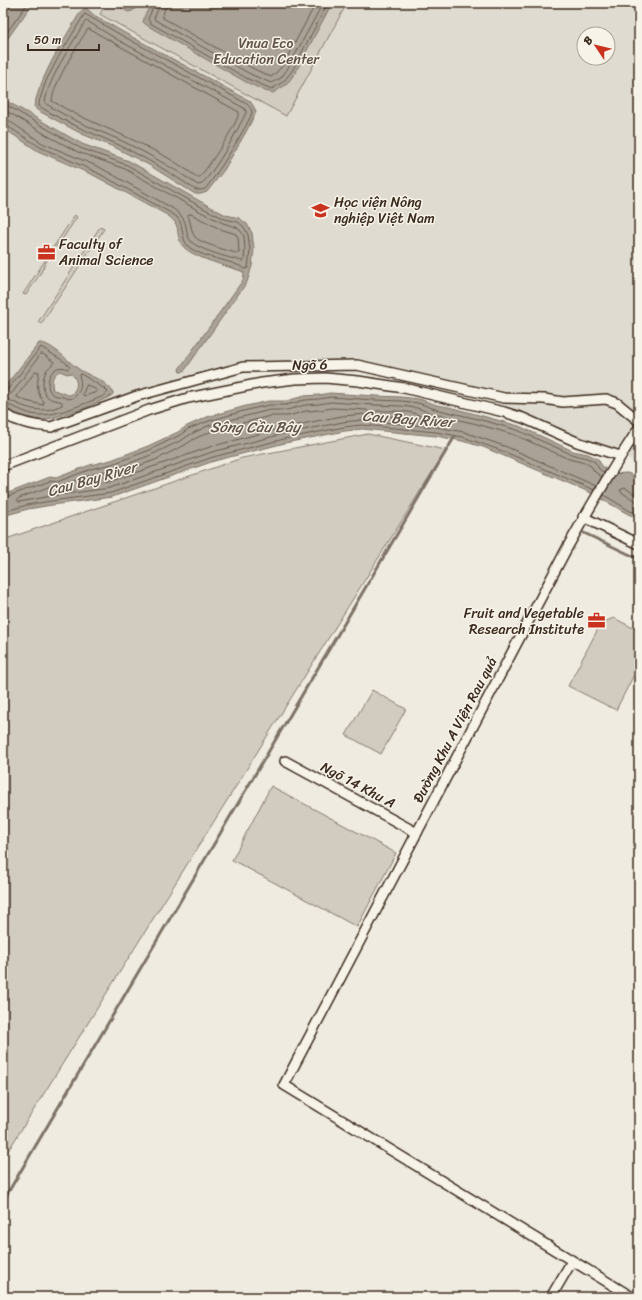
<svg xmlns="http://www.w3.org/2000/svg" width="642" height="1300" viewBox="0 0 642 1300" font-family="Sriracha,sans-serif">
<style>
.built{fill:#e0dbd0;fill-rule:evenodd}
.green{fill:#d1cbc0;stroke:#867a6f}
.water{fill:#aaa296;stroke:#7e7266;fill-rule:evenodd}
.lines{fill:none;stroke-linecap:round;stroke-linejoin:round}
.shore{stroke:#675a4e;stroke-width:1}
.stream{stroke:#7e7266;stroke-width:3}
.minor-casing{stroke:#3b2a1e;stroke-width:12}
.minor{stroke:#f7f3e8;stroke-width:9}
.labels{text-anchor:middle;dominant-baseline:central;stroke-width:3;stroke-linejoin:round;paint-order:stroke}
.park-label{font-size:14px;fill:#605246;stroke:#f7f3e8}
.poi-label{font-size:14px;fill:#3b2a1e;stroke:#f7f3e8;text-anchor:start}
.street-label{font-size:14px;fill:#3b2a1e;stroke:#f7f3e8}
.water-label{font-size:15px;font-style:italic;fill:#625448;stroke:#f7f3e8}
</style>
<rect width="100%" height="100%" fill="#efebe0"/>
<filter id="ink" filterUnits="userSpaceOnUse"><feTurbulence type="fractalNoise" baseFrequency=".025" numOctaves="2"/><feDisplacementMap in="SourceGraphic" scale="8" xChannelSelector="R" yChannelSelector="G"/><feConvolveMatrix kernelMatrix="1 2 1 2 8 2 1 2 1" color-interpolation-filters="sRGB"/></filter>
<g filter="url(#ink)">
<path class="built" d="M3,3H639V464L451,384L357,362L243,364L130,393L46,423H32L3,411ZM584,34H608V58H584Z"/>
<g class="green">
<path d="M106,3H347L286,116L103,16L100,14Z"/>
<path d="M75,215L77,217L63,238L53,250L52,249Z"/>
<path d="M100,227L104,229L41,324L38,322Z"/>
<path d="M46,259L47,260L40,274L26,295L23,294Z"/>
<path d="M368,434L446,450L3,1159V540L242,458Z"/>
<path d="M614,618L639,631V665L616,710L568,686L601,623Z"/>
<path d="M372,690L406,709L381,754L346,735Z"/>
<path d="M271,786L396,853L357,927L232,860Z"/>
</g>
<g class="water">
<path d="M3,3H33L3,45Z"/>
<path d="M114,3H140C137,8 134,11 128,12Z"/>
<path d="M152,3H332L295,73L287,84L273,93L265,91L246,82L148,26L143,22L145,15Z"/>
<path d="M86,8L94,15L123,32L250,101L254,107L256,112L247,130L224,170L207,192L201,194H195L149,165L116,148L82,134L37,110L34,106C43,71 63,41 81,11Z"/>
<path d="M3,99L82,144L129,161L205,204L226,215L239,218L247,224L252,233L254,249L252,266L247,282L185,370L182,372H180L179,369L243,280L244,273L241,271C227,266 190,257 182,245C174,232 183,226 167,215L95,176L38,151L3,128Z"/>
<path d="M39,343C50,342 67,360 76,367C87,376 105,379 113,392V394C107,401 51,420 41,420C28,419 15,413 3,407V389ZM60,371L67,374L71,373C76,378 79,385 74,391C73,393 72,395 69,395C67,395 55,390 53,390C51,382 52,374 60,371Z"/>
<path d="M330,393L376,396L401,397L419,399L437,405L449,407L479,415L519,426L573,451L588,454L598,459L602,466L612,474L627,473L630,474L639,480V519L628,514L589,492L483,447L462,441L436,436L362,429L345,431L285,443L214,461L112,497L52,505L28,509L3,516V495L50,477L56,478L90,465L111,460L148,446L178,432L187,426L207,417L246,406L269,401H286L304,396L319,395Z"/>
</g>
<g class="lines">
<g class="shore">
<path d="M155,3L148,19L150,23L248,79L267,87L272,89L284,81L292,71L328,3"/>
<path d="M160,3L159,7L154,18L155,20L250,74L271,83L281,78L288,68L323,3"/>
<path d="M166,3L165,9L162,16L163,18L252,68L271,77L276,73L283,65L316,3"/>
<path d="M85,14L121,35L247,104C249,106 252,109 252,112C252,119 212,183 205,189C202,190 199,190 196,190C171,173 146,158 119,145C92,133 64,122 39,106V102L46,81L58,58Z"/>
<path d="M87,21L118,40L244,108L246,111V113C233,138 220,163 202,184L198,185C173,168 147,153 120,140C95,129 68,119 45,103C47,81 73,42 85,22Z"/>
<path d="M89,29L239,112C238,124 208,167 200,177H197C184,168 170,158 155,151C122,133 85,121 52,101C53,84 77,46 87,30Z"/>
<path d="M3,38L28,3"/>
<path d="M3,103L80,148L127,165L203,208L225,219L238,222L244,227L248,235L250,250L248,268L245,269C230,259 206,259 190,248C180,240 185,226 177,217C175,215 171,214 169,212L96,172L40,147L7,126L3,125"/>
<path d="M3,109L50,137L78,152L125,169L201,212L223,223L236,227L240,230L244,236L245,249L244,261H242C230,258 195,249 190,240C187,236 187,231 186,227C185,218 179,213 172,208L99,167L42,143L9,121L3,120"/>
<path d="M189,214H191L220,229L236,234L238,238L239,253H236C228,251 200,243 195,237C191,232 191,222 188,216Z"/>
<path d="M41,354H43L54,362C52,365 48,368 46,371C42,379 41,393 49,398C53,401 58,400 62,402V405C41,415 26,408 7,399L6,396L12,393Z"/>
<path d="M36,371L39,372C37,383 36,393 44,402L43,405L26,401L17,397Z"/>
<path d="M87,385L97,390V392L84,396L83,394Z"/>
<path d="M3,391L8,389L41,347L65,362L70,367L68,369C50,361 43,386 52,394C55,396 60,396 63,397C69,400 74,399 77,394C82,388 81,382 79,376L81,374L105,389L108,392L104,396C85,403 52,419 32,414C23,412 12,405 3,404"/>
<path d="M332,408L367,410L368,413L367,414L342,416L282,428L247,437L210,447L109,482L94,484L92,483L94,480L116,474L155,460L185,445L194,439L212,431L270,416H288L306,411L320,410Z"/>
<path d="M377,411C391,411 407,410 419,415L420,417L418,419L377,415L375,413Z"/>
<path d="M596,486L507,447L464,432L436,427L362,420L343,422L283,434L212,452L110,488L51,496L19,502L17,500L19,498L51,486L58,487L93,474L114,469L151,455L182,440L191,434L210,425L270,410H287L305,405L319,404L331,402L375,405L401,406L417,408L434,414L477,424L515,435L569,459L585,463L591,466L595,472L602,477"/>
<path d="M639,494L633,493L625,488L620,490L621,492L639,503"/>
<path d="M604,495L630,511L639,514"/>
<path d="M3,498L50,481L57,482L91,469L112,464L150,450L180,435L188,429L209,421L247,410L269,405H286L305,400L319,399L331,397L375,400L401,401L418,403L435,409L478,419L517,430L571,454L587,458L595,462L599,469L604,473"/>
<path d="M3,512L27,505L51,501L111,493L213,457L284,439L344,427L362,425L436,432L463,437L505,452L594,490"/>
</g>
<g class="stream">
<path d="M584,533L639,559"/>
<path d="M3,1201L455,436"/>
</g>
<defs>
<g id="minor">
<path d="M3,414C18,422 34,426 51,427L137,396L243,367L357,365L504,398L544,399L563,402L606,399L617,403L639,421"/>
<path d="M3,466L149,410L188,398L262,383L295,379L325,378L358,381L404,388L504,412L523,418L577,442L620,456"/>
<path d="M583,517L639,544"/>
<path d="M285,761L417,833"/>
<path d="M551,1297L572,1261"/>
<path d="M632,1297L284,1085L567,548C590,507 613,467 639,428"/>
</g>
</defs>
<use href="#minor" class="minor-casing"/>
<use href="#minor" class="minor"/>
</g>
</g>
<defs>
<symbol id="university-bare" viewBox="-9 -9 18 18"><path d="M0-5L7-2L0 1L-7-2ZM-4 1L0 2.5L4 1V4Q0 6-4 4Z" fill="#c8321e" stroke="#f7f3e8" stroke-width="2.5" paint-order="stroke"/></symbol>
<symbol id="office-bare" viewBox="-9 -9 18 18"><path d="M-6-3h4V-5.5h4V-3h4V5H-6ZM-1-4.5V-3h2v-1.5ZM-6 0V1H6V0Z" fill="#c8321e" stroke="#f7f3e8" stroke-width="2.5" paint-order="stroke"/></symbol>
</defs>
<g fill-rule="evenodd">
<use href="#university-bare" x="308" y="198" width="25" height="25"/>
<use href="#office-bare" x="34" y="240" width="25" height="25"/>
<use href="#office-bare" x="584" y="608" width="25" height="25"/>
</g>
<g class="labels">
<g class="park-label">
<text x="266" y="43">Vnua Eco<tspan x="266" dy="16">Education Center</tspan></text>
</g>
<g class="poi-label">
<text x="334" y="202">Học viện Nông<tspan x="334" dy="16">nghiệp Việt Nam</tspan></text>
<text x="59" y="244">Faculty of<tspan x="59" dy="16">Animal Science</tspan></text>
<text x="584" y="613" text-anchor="end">Fruit and Vegetable<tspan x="584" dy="16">Research Institute</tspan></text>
</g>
<g class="street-label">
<text transform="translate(310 365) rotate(-1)">Ngõ 6</text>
<text transform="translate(455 730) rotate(-62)">Đường Khu A Viện Rau quả</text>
<text transform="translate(358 785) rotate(28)">Ngõ 14 Khu A</text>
</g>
<g class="water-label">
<text transform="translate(408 419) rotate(4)">Cau Bay River</text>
<text x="255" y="427">Sông Cầu Bây</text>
<text transform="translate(92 479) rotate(-16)">Cau Bay River</text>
</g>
</g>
<rect width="642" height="1300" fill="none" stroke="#f7f3e8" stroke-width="16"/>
<rect x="8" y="8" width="626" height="1284" fill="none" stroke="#3b2a1e" stroke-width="1.5" filter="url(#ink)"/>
<g transform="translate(596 46) rotate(305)"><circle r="19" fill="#f7f3e8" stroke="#aca397"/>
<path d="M0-3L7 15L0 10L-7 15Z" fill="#c8321e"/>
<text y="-6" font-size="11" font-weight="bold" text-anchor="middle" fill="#3b2a1e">B</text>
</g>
<path d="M28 44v6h71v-6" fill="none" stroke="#3b2a1e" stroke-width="2"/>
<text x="34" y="44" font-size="12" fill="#3b2a1e" stroke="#f7f3e8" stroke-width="3" paint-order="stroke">50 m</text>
</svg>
